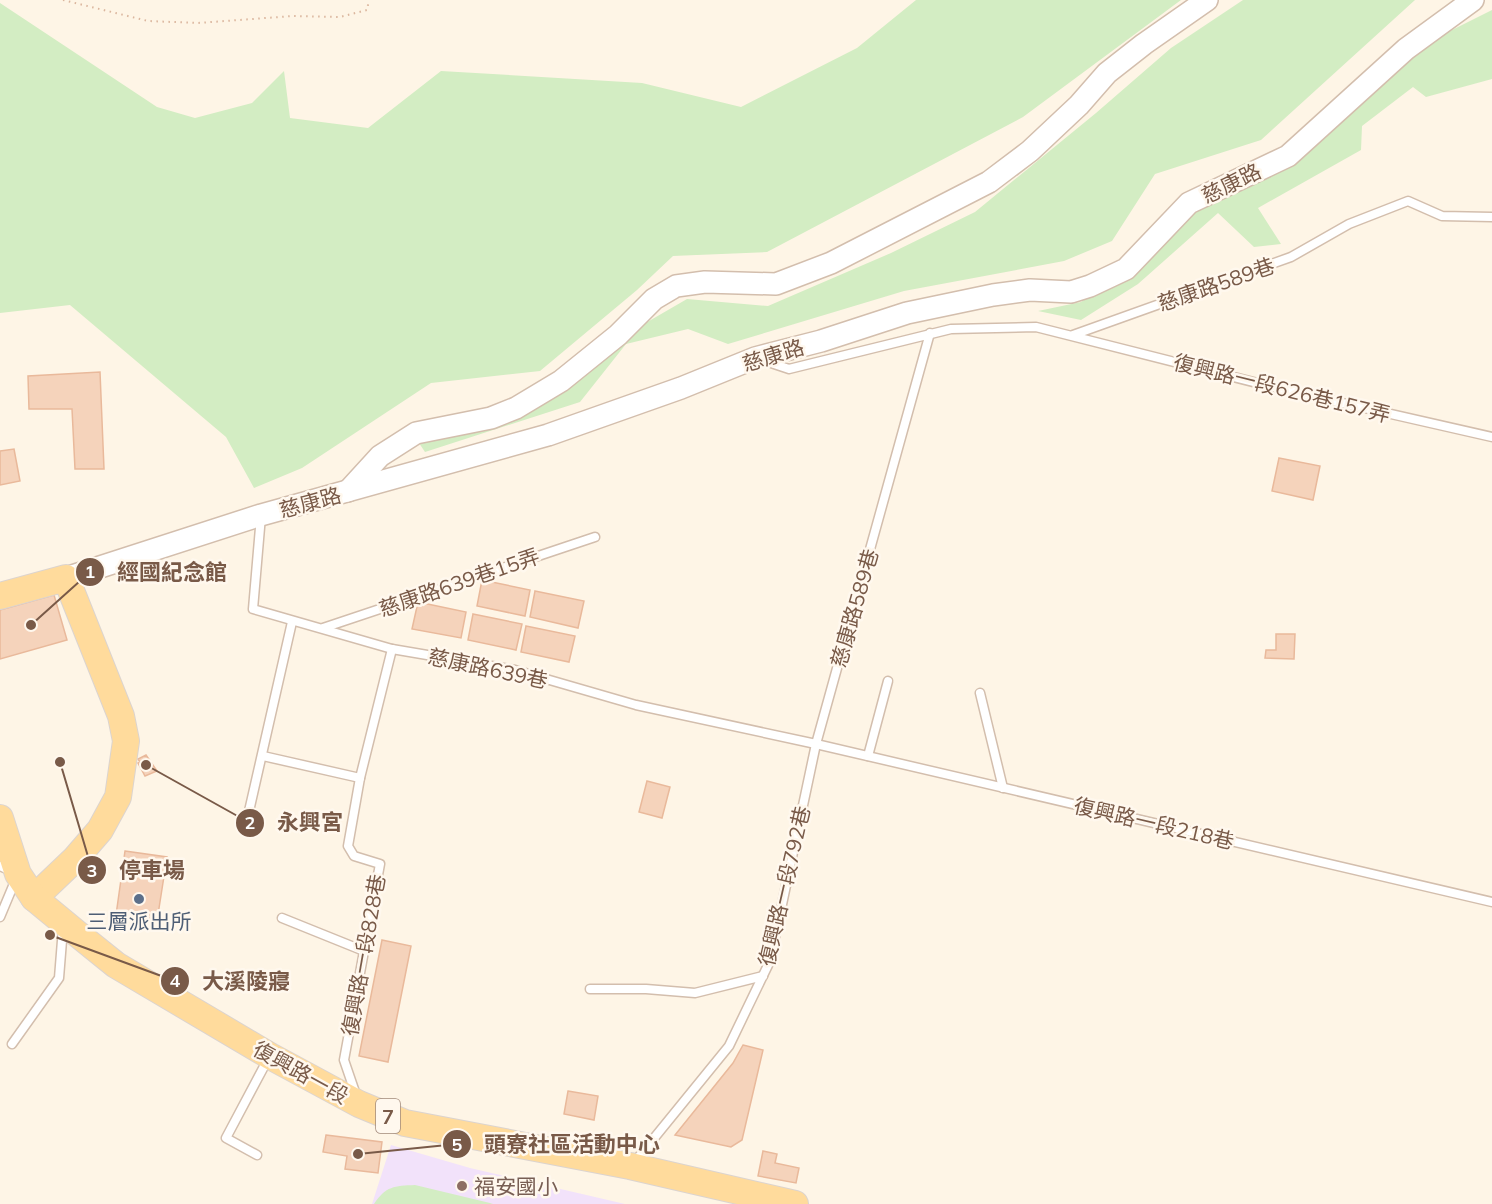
<svg xmlns="http://www.w3.org/2000/svg" width="1492" height="1204" viewBox="0 0 1492 1204" font-family="Mulish,'Noto Sans TC',sans-serif">
<style>
.education{fill:#f2e2fa}
.green{fill:#d3edc3}
.building{fill:#f5d3bb;stroke:#e9b99b;stroke-width:1.5}
.lines{fill:none;stroke-linecap:round;stroke-linejoin:round}
.service-casing{stroke:#d3bead;stroke-width:11}
.tertiary-casing{stroke:#d3bead;stroke-width:24}
.primary-casing{stroke:#dcd4cf;stroke-width:28}
.path{stroke:#dbb69e;stroke-width:2;stroke-dasharray:1.5 4.5;stroke-linecap:butt}
.service{stroke:#fff;stroke-width:8}
.tertiary{stroke:#fff;stroke-width:21}
.primary{stroke:#ffdb9c;stroke-width:26}
.service-dot{fill:#5c6f8a;stroke:#fff8ee;stroke-width:2}
.education-dot{fill:#8d6e63;stroke:#fff8ee;stroke-width:2}
.labels{text-anchor:middle;dominant-baseline:central;stroke-width:5;stroke-linejoin:round;paint-order:stroke}
.shield{fill:#fff8ee;stroke:#a1897a;stroke-width:1.5}
.shield-label{font-size:20px;font-weight:bold;fill:#795a48}
.street-label{font-size:21px;fill:#795a48;stroke:#fff8ee}
.service-label{font-size:21px;fill:#4e5e75;stroke:#fff8ee}
.education-label{font-size:21px;fill:#785e54;stroke:#fff8ee;text-anchor:start}
.leader{fill:none;stroke:#795a48;stroke-width:2}
.callout-dot{fill:#795a48;stroke:#fff8ee;stroke-width:2}
.mark-label{font-size:18px;text-anchor:middle;font-weight:bold;fill:#fff}
.callout-label{font-size:22px;text-anchor:middle;font-weight:bold;fill:#795a48;stroke:#fff8ee;stroke-width:5;stroke-linejoin:round;paint-order:stroke}
</style>
<rect width="100%" height="100%" fill="#fef5e6"/>
<path class="education" d="M391,1145L470,1168L625,1204H372Z"/>
<g class="green">
<path d="M916,0H1181L1023,117L767,252L673,256L637,290L540,371L431,383L302,468L254,488L226,437L70,305L0,313V3L157,107L195,118L252,103L284,71L290,118L368,128L441,71L642,83L741,107L857,48Z"/>
<path d="M1243,0H1415L1261,140L1155,174L1112,241L1064,261L904,291L728,344L688,329L626,344L580,402L425,452L419,443L501,420L618,339L687,299L768,306L891,253L975,212L1096,113L1171,48Z"/>
<path d="M1492,10V79L1426,97L1413,87L1362,126L1361,150L1258,208L1281,244L1254,247L1218,213L1138,284L1081,320L1038,311L1081,302L1158,250L1188,209L1263,180L1354,105L1416,48Z"/>
<path d="M415,1185L490,1203L493,1204H374C386,1186 394,1186 415,1185Z"/>
</g>
<g class="building">
<path d="M100,372L104,469H75L72,409H29L28,376Z"/>
<path d="M14,449L20,481L0,485V451Z"/>
<path d="M1279,458L1320,466L1313,500L1272,491Z"/>
<path d="M482,580L530,590L525,616L477,606Z"/>
<path d="M535,591L584,601L578,628L530,617Z"/>
<path d="M54,595L67,640L0,659V610Z"/>
<path d="M418,602L466,612L461,638L412,629Z"/>
<path d="M473,614L522,624L516,650L468,640Z"/>
<path d="M526,626L575,636L569,662L521,652Z"/>
<path d="M1276,634H1295L1294,659L1265,658L1266,650H1276Z"/>
<path d="M146,755L157,771L145,776L138,763L140,762L138,759Z"/>
<path d="M647,781L670,787L662,818L639,812Z"/>
<path d="M125,851L167,857L157,921L116,915Z"/>
<path d="M382,940L411,946L388,1062L359,1056Z"/>
<path d="M743,1045L763,1050L742,1140L731,1147L675,1135L733,1063Z"/>
<path d="M568,1091L598,1096L594,1120L564,1114Z"/>
<path d="M326,1135L382,1142L378,1173L345,1169L347,1156L323,1152Z"/>
<path d="M763,1151L777,1154L775,1163L799,1168L796,1183L758,1176Z"/>
</g>
<g class="lines">
<defs>
<g id="service">
<path d="M1073,335L1291,257L1349,224L1408,201L1442,216L1492,217"/>
<path d="M765,361L789,369L951,329L1036,327L1281,389L1492,437"/>
<path d="M261,516L253,609L392,649L515,670L636,705L816,744L1492,902"/>
<path d="M323,628L595,537"/>
<path d="M980,693L1003,788"/>
<path d="M263,756L360,778"/>
<path d="M868,756L888,681"/>
<path d="M247,820L292,622"/>
<path d="M0,866L18,874L0,917"/>
<path d="M282,918L364,951"/>
<path d="M590,989H646L695,993L763,976"/>
<path d="M12,1044L59,978L63,928"/>
<path d="M356,1095L344,1060L380,864L354,856L348,846L360,778L392,649"/>
<path d="M257,1155L226,1138L268,1059"/>
<path d="M633,1164L729,1046L770,961L816,744L930,333"/>
</g>
<g id="tertiary">
<path d="M348,491L380,456L416,433L491,418L516,408L561,381L618,335L654,299L676,286L705,282L776,284L831,263L989,182L1030,151L1079,105L1107,73L1144,44L1207,0"/>
<path d="M66,578L261,515L548,435L681,388L755,358L821,341L907,313L993,295L1030,290L1071,292L1090,286L1126,269L1189,203L1288,156L1406,49L1473,0"/>
</g>
<g id="primary">
<path d="M0,596L66,578L121,716L126,741L118,797L100,830L75,859L34,898"/>
<path d="M0,818L18,874L34,898L80,936L116,965L270,1056L359,1104L405,1123L630,1166L795,1204"/>
</g>
</defs>
<use href="#service" class="service-casing"/>
<use href="#tertiary" class="tertiary-casing"/>
<use href="#primary" class="primary-casing"/>
<path class="path" d="M63,0L148,21L198,23L293,16L340,17L367,10L369,0"/>
<use href="#service" class="service"/>
<use href="#tertiary" class="tertiary"/>
<use href="#primary" class="primary"/>
</g>
<circle class="service-dot" cx="139" cy="899" r="6"/>
<circle class="education-dot" cx="462" cy="1186" r="6"/>
<g class="labels">
<rect class="shield" x="376" y="1099" width="24" height="34" rx="4.5"/>
<g class="shield-label">
<text x="388" y="1116">7</text>
</g>
<g class="street-label">
<text transform="translate(1231 183) rotate(-26)">慈康路</text>
<text transform="translate(1216 284) rotate(-19)">慈康路589巷</text>
<text transform="translate(773 355) rotate(-17)">慈康路</text>
<text transform="translate(1282 388) rotate(14)">復興路一段626巷157弄</text>
<text transform="translate(310 502) rotate(-15)">慈康路</text>
<text transform="translate(459 582) rotate(-19)">慈康路639巷15弄</text>
<text transform="translate(854 608) rotate(-74)">慈康路589巷</text>
<text transform="translate(488 668) rotate(12)">慈康路639巷</text>
<text transform="translate(1154 823) rotate(13)">復興路一段218巷</text>
<text transform="translate(784 886) rotate(-77)">復興路一段792巷</text>
<text transform="translate(363 955) rotate(-80)">復興路一段828巷</text>
<text transform="translate(301 1072) rotate(29)">復興路一段</text>
</g>
<g class="service-label">
<text x="139" y="921">三層派出所</text>
</g>
<g class="education-label">
<text x="474" y="1186">福安國小</text>
</g>
</g>
<path class="leader" d="M31 625L90 572M146 765L250 823M60 762L92 870M50 935L175 981M358 1154L457 1144"/>
<g class="callout-dot">
<circle cx="31" cy="625" r="6"/>
<circle cx="146" cy="765" r="6"/>
<circle cx="60" cy="762" r="6"/>
<circle cx="50" cy="935" r="6"/>
<circle cx="358" cy="1154" r="6"/>
<circle cx="90" cy="572" r="15"/>
<circle cx="250" cy="823" r="15"/>
<circle cx="92" cy="870" r="15"/>
<circle cx="175" cy="981" r="15"/>
<circle cx="457" cy="1144" r="15"/>
</g>
<g class="mark-label">
<text x="90" y="578">1</text>
<text x="250" y="829">2</text>
<text x="92" y="877">3</text>
<text x="175" y="987">4</text>
<text x="457" y="1151">5</text>
</g>
<g class="callout-label">
<text x="172" y="580">經國紀念館</text>
<text x="310" y="830">永興宮</text>
<text x="152" y="878">停車場</text>
<text x="246" y="989">大溪陵寢</text>
<text x="572" y="1152">頭寮社區活動中心</text>
</g>
</svg>
